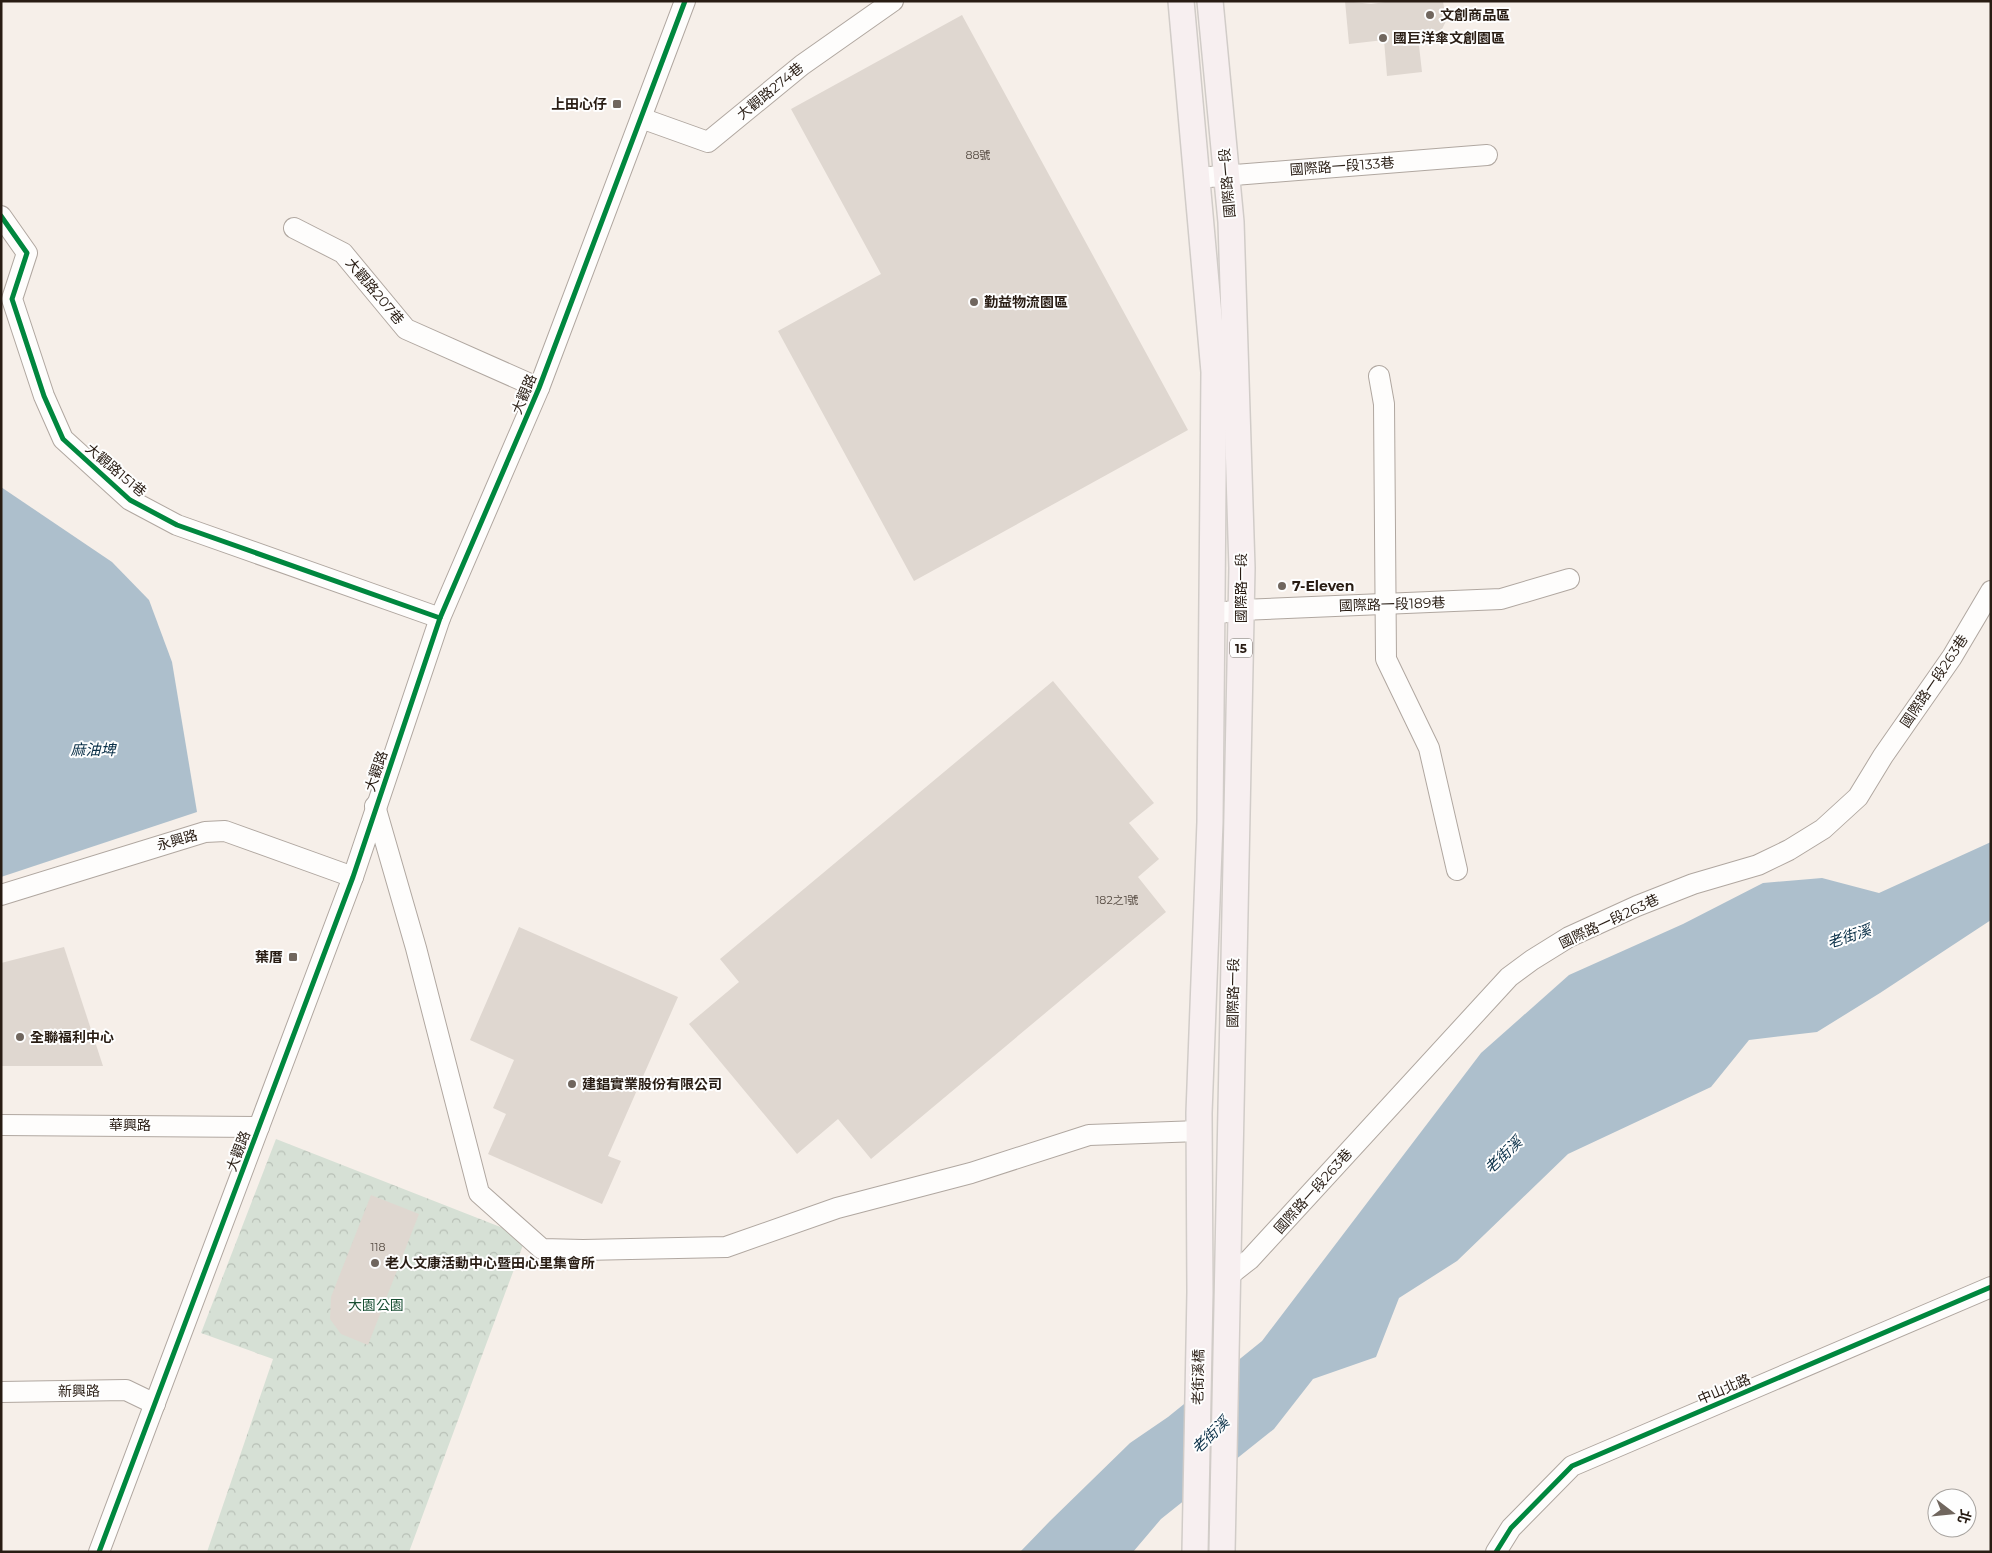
<svg xmlns="http://www.w3.org/2000/svg" width="1992" height="1553" viewBox="0 0 1992 1553" font-family="Montserrat,'Noto Sans TC',sans-serif">
<style>
.forest{fill:url(#forest-crowns)}
.water{fill:#adbfcc}
.building{fill:#dfd7d0}
.lines{fill:none;stroke-linecap:round;stroke-linejoin:round}
.minor-casing{stroke:#b0a7a0;stroke-width:22}
.major-casing{stroke:#d1ccc8;stroke-width:28}
.minor{stroke:#fefdfc;stroke-width:20}
.major{stroke:#f7eff0;stroke-width:25}
.cycleway-casing{stroke:#fefefe;stroke-width:8}
.cycleway{stroke:#00873e;stroke-width:5}
.poi-dot{fill:#70665e;stroke:#fefefe;stroke-width:2}
.labels{text-anchor:middle;dominant-baseline:central;stroke-width:4;stroke-linejoin:round;paint-order:stroke}
.number-label{font-size:11px;fill:#564b42}
.shield{fill:#fefefe;stroke:#68605a;stroke-width:1}
.shield-label{font-size:12px;font-weight:bold;fill:#281c13}
.poi-label{font-size:14px;font-weight:bold;fill:#281c13;stroke:#fefefe;text-anchor:start}
.street-label{font-size:14px;fill:#281c13;stroke:#fefefe}
.park-label{font-size:14px;fill:#184f33;stroke:#fefefe}
.water-label{font-size:15px;font-style:italic;fill:#0a3048;stroke:#fefefe}
</style>
<defs>
<pattern id="forest-crowns" width="20" height="18" patternUnits="userSpaceOnUse" patternTransform="scale(1.25)"><rect width="20" height="18" fill="#d6e0d5"/><path d="M2 6a3 3 0 1 1 6 0M12 15a3 3 0 1 1 6 0" fill="none" stroke="#b8c0b6"/></pattern>
</defs>
<rect width="100%" height="100%" fill="#f6efe9"/>
<path class="forest" d="M276,1139L526,1237L409,1552H207L273,1359L201,1333Z"/>
<g class="water">
<path d="M1,487L112,562L149,600L172,662L197,812L1,877Z"/>
<path d="M1991,842V920L1880,993L1817,1032L1749,1040L1711,1087L1568,1154L1457,1261L1399,1298L1376,1357L1313,1379L1274,1429L1161,1519L1133,1552H1020L1050,1521L1130,1443L1168,1417L1262,1341L1481,1053L1569,975L1683,924L1763,883L1822,878L1879,893Z"/>
</g>
<g class="building">
<path d="M1345,1L1371,4L1392,1H1443L1446,21L1439,35L1418,37L1422,72L1387,76L1384,40L1349,44Z"/>
<path d="M962,15L1188,430L914,581L778,331L881,274L791,109Z"/>
<path d="M1053,681L1154,803L1129,823L1159,859L1138,877L1166,912L871,1159L838,1119L797,1154L689,1024L739,982L720,959Z"/>
<path d="M519,927L678,997L608,1156L621,1161L602,1204L488,1154L506,1114L493,1108L514,1060L470,1040Z"/>
<path d="M64,947L103,1066H1V963Z"/>
<path d="M371,1195L419,1214L368,1345L341,1334L330,1319L331,1297Z"/>
</g>
<g class="lines">
<defs>
<g id="minor">
<path d="M641,118L708,142L802,65L893,1"/>
<path d="M1197,178L1487,155"/>
<path d="M1,216L27,253L12,299L44,396L63,439L130,500L177,525L440,618"/>
<path d="M294,228L343,253L406,329L539,388"/>
<path d="M1379,376L1384,404L1386,659L1429,748L1457,870"/>
<path d="M1212,614L1241,610L1501,599L1569,579"/>
<path d="M375,806L416,948L479,1193L542,1249L583,1250L726,1247L837,1208L971,1173L1089,1135L1199,1131"/>
<path d="M1,895L205,832L225,831L353,877"/>
<path d="M1,1125L259,1127"/>
<path d="M1227,1277L1250,1259L1509,977L1532,960L1569,937L1637,906L1693,884L1758,865L1789,850L1823,829L1858,797L1883,756L1952,657L1991,591"/>
<path d="M1,1392L126,1390L155,1404"/>
<path d="M99,1552L353,877L440,618L539,388L685,1"/>
<path d="M1496,1552L1511,1528L1572,1466L1991,1287"/>
</g>
<g id="major">
<path d="M1181,1L1214,372L1210,822L1199,1113L1200,1292L1195,1552"/>
<path d="M1210,1L1231,222L1242,568L1222,1552"/>
</g>
</defs>
<use href="#minor" class="minor-casing"/>
<use href="#major" class="major-casing"/>
<use href="#minor" class="minor"/>
<use href="#major" class="major"/>
<defs>
<g id="cycleway">
<path d="M1,216L27,253L12,299L44,396L63,439L130,500L177,525L440,618"/>
<path d="M99,1552L353,877L440,618L539,388L685,1"/>
<path d="M1496,1552L1511,1528L1572,1466L1991,1287"/>
</g>
</defs>
<use href="#cycleway" class="cycleway-casing"/>
<use href="#cycleway" class="cycleway"/>
</g>
<g class="poi-dot">
<circle cx="1430" cy="15" r="5"/>
<circle cx="1383" cy="38" r="5"/>
<rect x="612" y="99" width="10" height="10" rx="2.5"/>
<circle cx="974" cy="302" r="5"/>
<circle cx="1282" cy="586" r="5"/>
<rect x="288" y="952" width="10" height="10" rx="2.5"/>
<circle cx="20" cy="1037" r="5"/>
<circle cx="572" cy="1084" r="5"/>
<circle cx="375" cy="1263" r="5"/>
</g>
<g class="labels">
<g class="number-label">
<text x="978" y="155">88號</text>
<text x="1117" y="900">182之1號</text>
<text x="378" y="1247">118</text>
</g>
<rect class="shield" x="1230" y="638.5" width="22" height="19" rx="4"/>
<g class="shield-label">
<text x="1241" y="648">15</text>
</g>
<g class="poi-label">
<text x="1440" y="15">文創商品區</text>
<text x="1393" y="38">國巨洋傘文創園區</text>
<text x="607" y="104" text-anchor="end">上田心仔</text>
<text x="984" y="302">勤益物流園區</text>
<text x="1292" y="586">7-Eleven</text>
<text x="283" y="957" text-anchor="end">葉厝</text>
<text x="30" y="1037">全聯福利中心</text>
<text x="582" y="1084">建錩實業股份有限公司</text>
<text x="385" y="1263">老人文康活動中心暨田心里集會所</text>
</g>
<g class="street-label">
<text transform="translate(770 91) rotate(-39)">大觀路274巷</text>
<text transform="translate(1342 166) rotate(-4)">國際路一段133巷</text>
<text transform="translate(1227 183) rotate(-95)">國際路一段</text>
<text transform="translate(375 291) rotate(50)">大觀路207巷</text>
<text transform="translate(524 394) rotate(-67)">大觀路</text>
<text transform="translate(116 470) rotate(40)">大觀路151巷</text>
<text transform="translate(1241 588) rotate(-90)">國際路一段</text>
<text transform="translate(1392 604) rotate(-2)">國際路一段189巷</text>
<text transform="translate(1934 681) rotate(-56)">國際路一段263巷</text>
<text transform="translate(376 771) rotate(-71)">大觀路</text>
<text transform="translate(177 840) rotate(-16)">永興路</text>
<text transform="translate(1609 921) rotate(-25)">國際路一段263巷</text>
<text transform="translate(1233 993) rotate(-89)">國際路一段</text>
<text x="130" y="1125">華興路</text>
<text transform="translate(238 1151) rotate(-69)">大觀路</text>
<text transform="translate(1313 1191) rotate(-48)">國際路一段263巷</text>
<text transform="translate(1198 1377) rotate(-89)">老街溪橋</text>
<text transform="translate(1724 1389) rotate(-23)">中山北路</text>
<text transform="translate(79 1391) rotate(-1)">新興路</text>
</g>
<g class="park-label">
<text x="376" y="1305">大園公園</text>
</g>
<g class="water-label">
<text x="93" y="749">麻油埤</text>
<text transform="translate(1849 936) rotate(-18)">老街溪</text>
<text transform="translate(1503 1155) rotate(-44)">老街溪</text>
<text transform="translate(1210 1435) rotate(-44)">老街溪</text>
</g>
</g>
<rect width="1992" height="1553" fill="none" stroke="#281c13" stroke-width="5"/>
<g transform="translate(1952 1513) rotate(106)"><circle r="24" fill="#fefefe" stroke="#a8a4a0"/>
<path d="M0-4L9 19L0 12L-9 19Z" fill="#70665e"/>
<text y="-8" font-size="14" font-weight="bold" text-anchor="middle" fill="#281c13">北</text>
</g>
</svg>
